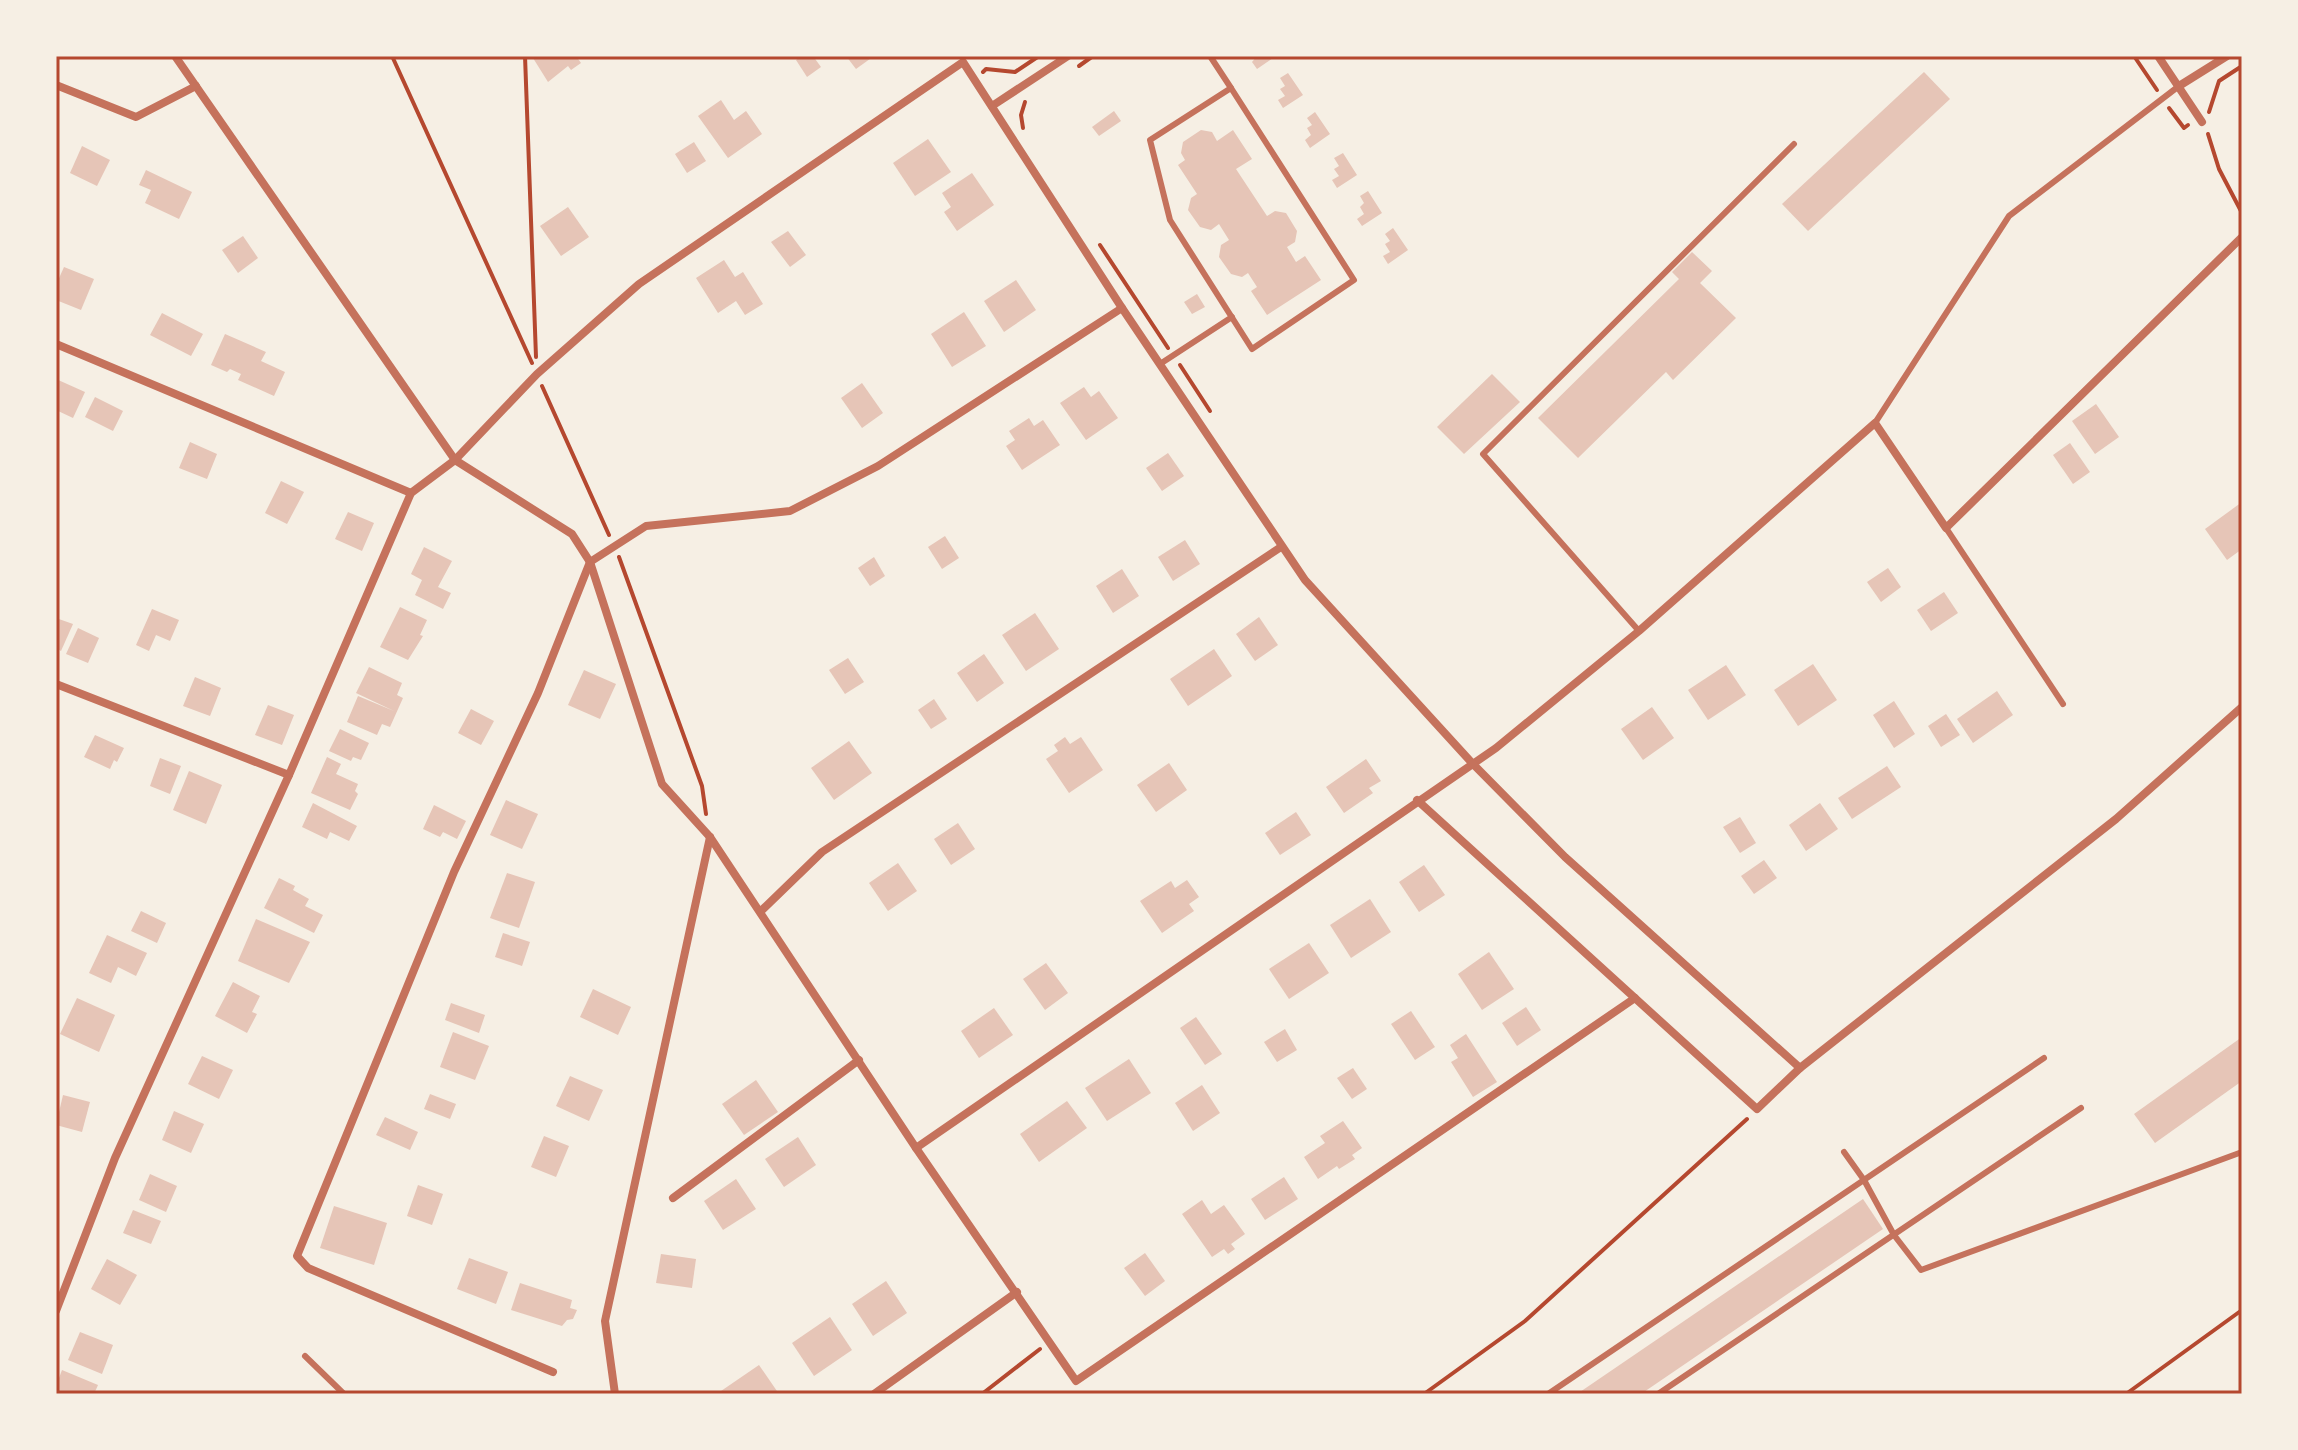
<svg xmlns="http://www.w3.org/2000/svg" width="2298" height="1450" viewBox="0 0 2298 1450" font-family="Ubuntu,sans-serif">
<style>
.building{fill:#e6c5b7}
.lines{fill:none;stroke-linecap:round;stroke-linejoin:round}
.path{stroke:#b5482f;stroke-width:4}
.service{stroke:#c5725c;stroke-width:6}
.minor{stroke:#c5725c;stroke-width:8}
.neatline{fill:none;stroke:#b5482f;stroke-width:3}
</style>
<rect width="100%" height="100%" fill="#f6efe4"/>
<g class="building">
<path d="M536,56H576L581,63L571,70L568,66L548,82L533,58Z"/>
<path d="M801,56H813L821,67L807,77L796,60Z"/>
<path d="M846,56H874L856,69Z"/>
<path d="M1257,56H1276L1257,69L1252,62Z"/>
<path d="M1924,72L1950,99L1808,231L1782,204Z"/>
<path d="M1288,73L1303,95L1283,108L1278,100L1285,96L1280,89L1285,86L1280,78Z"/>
<path d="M721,100L734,120L746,111L762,134L728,158L698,116Z"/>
<path d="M1114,111L1121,121L1099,136L1092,127Z"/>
<path d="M1315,112L1330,134L1310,148L1305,140L1311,135L1307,128L1312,125L1307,118Z"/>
<path d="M1201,130L1212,132L1217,141L1233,130L1252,159L1236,169L1267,216L1275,211L1286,213L1297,231L1295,242L1287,247L1296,262L1305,256L1321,280L1267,315L1251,291L1257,287L1248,273L1242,277L1231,274L1219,257L1221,245L1229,240L1219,224L1211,230L1200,227L1188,210L1191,198L1197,194L1178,165L1185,160L1181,153L1183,142Z"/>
<path d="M928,139L951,172L915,196L893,163Z"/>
<path d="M694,142L706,161L687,173L675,154Z"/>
<path d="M82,146L110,160L97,186L70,173Z"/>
<path d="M1343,153L1357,175L1337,188L1332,180L1339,176L1334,169L1339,166L1334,158Z"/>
<path d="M146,170L192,192L179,219L145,203L151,190L139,185Z"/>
<path d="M972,173L994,205L957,231L944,212L951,207L942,193Z"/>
<path d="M1368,191L1382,213L1362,226L1357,219L1364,214L1360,207L1364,203L1360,196Z"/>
<path d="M568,207L589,237L561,256L540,226Z"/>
<path d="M1393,228L1408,250L1388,264L1383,256L1390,252L1385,244L1390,241L1385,234Z"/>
<path d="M788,231L806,255L790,267L771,242Z"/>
<path d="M243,236L258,258L238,273L222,250Z"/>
<path d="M1692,252L1712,271L1700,283L1736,318L1673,380L1666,372L1578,458L1538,418L1679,279L1672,272Z"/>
<path d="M724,260L735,277L743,272L763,304L745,315L736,301L718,313L696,278Z"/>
<path d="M64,267L94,279L81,310L56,300V285Z"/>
<path d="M1016,280L1036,310L1004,332L984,301Z"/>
<path d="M1197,294L1205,307L1192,314L1184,302Z"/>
<path d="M964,312L986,346L952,367L931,334Z"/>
<path d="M162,313L203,334L191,356L150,335Z"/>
<path d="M225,334L266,352L261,361L285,372L274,396L238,380L241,374L230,369L227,372L211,365Z"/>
<path d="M1492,374L1520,402L1464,454L1437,427Z"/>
<path d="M56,379L85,392L73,418L56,410Z"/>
<path d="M862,383L883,413L862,428L841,398Z"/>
<path d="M1084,387L1091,397L1099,391L1118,418L1086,440L1060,403Z"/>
<path d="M95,397L123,411L113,431L85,417Z"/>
<path d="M2096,404L2119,437L2095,454L2072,421Z"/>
<path d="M1029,418L1034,426L1043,420L1060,445L1022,470L1006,446L1015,440L1009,431Z"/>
<path d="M190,442L217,454L207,479L179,468Z"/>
<path d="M2070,443L2090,472L2073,484L2053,455Z"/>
<path d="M1168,453L1184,476L1162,491L1146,468Z"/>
<path d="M281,481L304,492L287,524L265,513Z"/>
<path d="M2242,502V549L2227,560L2205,529Z"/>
<path d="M348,512L374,523L362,551L335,539Z"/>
<path d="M945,536L959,558L942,569L928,547Z"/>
<path d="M1185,540L1200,564L1173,581L1158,557Z"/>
<path d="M424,547L452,561L438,587L451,593L443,609L415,595L422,580L411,574Z"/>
<path d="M874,557L885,576L870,586L858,568Z"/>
<path d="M1888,568L1901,587L1881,602L1867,582Z"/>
<path d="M1122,569L1139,596L1113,613L1096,586Z"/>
<path d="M1944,592L1958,613L1931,631L1917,610Z"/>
<path d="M400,607L427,620L420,635L423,636L408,660L380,647Z"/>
<path d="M152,609L179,620L170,641L156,635L149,651L136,645Z"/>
<path d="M1035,613L1059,649L1026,671L1002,635Z"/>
<path d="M1259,617L1278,645L1255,661L1236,634Z"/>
<path d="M56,618L73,624L61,651L56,648Z"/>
<path d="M78,628L99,638L88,663L66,654Z"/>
<path d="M1214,649L1232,676L1188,706L1170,679Z"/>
<path d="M984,654L1004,683L977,702L957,673Z"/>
<path d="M848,658L864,682L845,694L829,670Z"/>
<path d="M1813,664L1837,700L1798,726L1774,690Z"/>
<path d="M1726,665L1746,695L1708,720L1688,690Z"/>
<path d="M369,667L402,683L397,695L403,698L390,727L382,724L377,735L347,722L358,696L394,711L356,693Z"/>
<path d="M584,670L616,684L600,719L568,705Z"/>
<path d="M195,677L221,688L210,716L183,706Z"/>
<path d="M1997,691L2013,715L1973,743L1957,719Z"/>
<path d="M934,699L947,719L931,729L918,710Z"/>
<path d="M1894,701L1915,734L1894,748L1873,715Z"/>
<path d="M268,705L294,715L282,745L255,735Z"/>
<path d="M1652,707L1674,738L1643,760L1621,729Z"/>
<path d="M471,709L494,721L481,745L458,733Z"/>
<path d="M1946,714L1960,735L1941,747L1928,726Z"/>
<path d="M340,729L369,743L361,760L353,757L351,761L329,751Z"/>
<path d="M95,735L124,748L117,762L114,760L110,769L84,757Z"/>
<path d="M1065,737L1070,744L1081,737L1103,770L1069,793L1046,759L1058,751L1054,745Z"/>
<path d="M849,741L872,773L834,800L811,768Z"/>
<path d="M327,757L341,764L336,774L358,784L355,791L358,794L350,810L311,793Z"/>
<path d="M160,758L181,766L170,794L150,786Z"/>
<path d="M1366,759L1381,781L1369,788L1373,793L1344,813L1326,787Z"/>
<path d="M1169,763L1187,790L1156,812L1137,785Z"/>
<path d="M1887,766L1901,787L1852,819L1838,798Z"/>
<path d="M189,771L222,785L206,824L173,810Z"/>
<path d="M506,800L538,814L522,849L490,835Z"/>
<path d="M313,803L357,826L349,841L330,832L327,839L302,827Z"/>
<path d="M1820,803L1838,829L1806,851L1789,825Z"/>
<path d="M434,805L466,821L457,839L443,832L440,837L423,829Z"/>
<path d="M1296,812L1311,835L1280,855L1265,833Z"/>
<path d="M1740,817L1756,843L1740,853L1723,827Z"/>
<path d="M958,823L975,849L951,865L934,839Z"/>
<path d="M1764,860L1777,878L1754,894L1741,876Z"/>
<path d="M898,863L917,891L888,911L869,883Z"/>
<path d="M1424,865L1445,895L1419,912L1399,882Z"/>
<path d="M507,873L535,882L519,928L490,918Z"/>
<path d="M279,878L295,886L293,890L309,899L305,906L323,915L314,933L264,908Z"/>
<path d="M1187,880L1199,897L1189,904L1194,911L1162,933L1140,901L1171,881L1175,888Z"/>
<path d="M1370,899L1391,932L1351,958L1330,925Z"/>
<path d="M141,911L166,923L157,943L131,931Z"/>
<path d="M256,919L310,942L289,983L238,961Z"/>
<path d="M503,933L530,942L522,966L495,957Z"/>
<path d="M107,935L147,953L136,976L118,967L111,983L89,973Z"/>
<path d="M1309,943L1329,973L1289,999L1269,969Z"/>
<path d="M1489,952L1514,989L1482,1010L1458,974Z"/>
<path d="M1046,963L1068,993L1045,1010L1023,979Z"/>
<path d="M233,982L260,996L252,1012L257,1014L247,1033L215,1016Z"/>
<path d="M593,989L631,1007L618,1035L580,1017Z"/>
<path d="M77,998L115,1015L99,1052L60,1034Z"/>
<path d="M451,1003L485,1015L479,1033L445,1020Z"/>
<path d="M1526,1007L1541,1030L1517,1046L1502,1023Z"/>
<path d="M994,1008L1013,1035L979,1058L961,1031Z"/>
<path d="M1411,1011L1435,1047L1415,1060L1391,1024Z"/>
<path d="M1196,1017L1222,1054L1205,1065L1180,1028Z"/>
<path d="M1285,1029L1297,1050L1277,1062L1264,1042Z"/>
<path d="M453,1032L489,1046L475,1080L440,1067Z"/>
<path d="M1466,1034L1497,1082L1473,1097L1451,1062L1458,1058L1450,1045Z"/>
<path d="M2242,1037V1081L2155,1143L2134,1114Z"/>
<path d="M202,1056L233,1070L219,1099L188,1084Z"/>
<path d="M1129,1059L1151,1093L1107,1121L1085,1088Z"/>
<path d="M1353,1068L1367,1089L1352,1099L1337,1078Z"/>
<path d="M570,1076L603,1090L589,1121L556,1106Z"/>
<path d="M756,1080L778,1112L744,1135L722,1104Z"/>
<path d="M1202,1085L1220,1113L1193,1131L1175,1103Z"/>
<path d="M430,1094L456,1104L450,1119L424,1109Z"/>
<path d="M63,1095L90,1102L82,1132L56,1125Z"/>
<path d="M1067,1101L1087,1128L1039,1162L1020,1134Z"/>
<path d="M174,1111L204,1124L191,1153L162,1140Z"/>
<path d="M385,1117L418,1132L410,1150L376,1135Z"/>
<path d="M1343,1121L1362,1148L1352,1155L1355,1159L1339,1169L1337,1166L1318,1179L1304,1157L1325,1143L1320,1136Z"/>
<path d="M544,1136L569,1146L556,1177L531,1167Z"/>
<path d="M798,1137L816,1165L784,1187L765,1159Z"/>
<path d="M150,1174L177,1186L166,1212L139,1200Z"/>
<path d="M1284,1177L1298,1199L1265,1220L1251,1199Z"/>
<path d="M736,1179L756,1209L723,1230L704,1201Z"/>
<path d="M418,1185L443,1194L432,1225L407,1216Z"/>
<path d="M1863,1199L1883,1229L1641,1394H1577Z"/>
<path d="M1202,1200L1211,1214L1224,1205L1245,1234L1231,1244L1235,1249L1228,1254L1224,1249L1212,1257L1182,1214Z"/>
<path d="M334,1206L387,1223L374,1265L320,1248Z"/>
<path d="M133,1210L161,1221L151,1244L123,1233Z"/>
<path d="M1145,1253L1165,1281L1145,1296L1124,1268Z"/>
<path d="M661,1254L696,1259L692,1288L656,1283Z"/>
<path d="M469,1258L508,1272L496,1304L457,1289Z"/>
<path d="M107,1259L137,1275L120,1305L91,1289Z"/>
<path d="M886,1281L907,1313L873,1336L852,1304Z"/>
<path d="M520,1283L572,1300L570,1308L577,1310L573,1319L567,1320L562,1326L511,1310Z"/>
<path d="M830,1317L852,1350L814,1376L792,1343Z"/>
<path d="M80,1332L113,1345L102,1374L68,1360Z"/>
<path d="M759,1365L779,1394H723L721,1391Z"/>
<path d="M62,1370L98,1385L94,1394H56V1386Z"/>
</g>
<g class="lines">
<g class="path">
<path d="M392,56L532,363"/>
<path d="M525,56L536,357"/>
<path d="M2134,56L2157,90"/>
<path d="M1079,66L1093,56"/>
<path d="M983,72L986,69L1015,72L1039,56"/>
<path d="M2169,108L2184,128L2188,125"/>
<path d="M2209,112L2219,81L2242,66"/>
<path d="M1023,128L1021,115L1025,102"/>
<path d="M2208,134L2219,169L2242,213"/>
<path d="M1100,245L1168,348"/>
<path d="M1180,365L1210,411"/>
<path d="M542,386L609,535"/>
<path d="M619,557L702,786L706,814"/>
<path d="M982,1394L1040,1349"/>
<path d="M1424,1394L1525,1321L1747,1119"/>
<path d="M2126,1394L2242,1310"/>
</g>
<g class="service">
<path d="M1210,56L1231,88"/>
<path d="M1231,88L1354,280L1252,349L1170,220L1150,140Z"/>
<path d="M1160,364L1232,317"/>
<path d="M1875,423L2009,216L2179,86"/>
<path d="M1946,528L2063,704"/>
<path d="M1639,631L1483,454L1794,144"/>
<path d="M1844,1152L1864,1180L1894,1235L1921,1270L2242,1152"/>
<path d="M305,1356L344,1394"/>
<path d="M1548,1394L2044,1058"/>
<path d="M1658,1394L2081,1108"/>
</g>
<g class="minor">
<path d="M175,56L455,460L572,534L590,562L662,784L710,837L916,1148L1076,1381L1635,998"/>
<path d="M2158,56L2202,122"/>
<path d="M56,85L136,117L196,86"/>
<path d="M2179,86L2227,56"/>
<path d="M992,106L1068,56"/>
<path d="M56,344L411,493"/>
<path d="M56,684L289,775"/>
<path d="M1417,800L1757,1109L1800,1068L2116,819L2242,707"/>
<path d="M761,911L822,852L1281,547"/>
<path d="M916,1148L1496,748L1639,631L1875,423L1946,528L2242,237"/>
<path d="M673,1198L859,1060"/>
<path d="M56,1311L115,1158L289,775L411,493L455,460L537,374L639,284L963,62L1122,308L1305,580L1472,763L1565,857L1800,1068"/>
<path d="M553,1372L308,1268L297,1256L454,872L538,693L590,562L646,526L790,511L878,466L1122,308"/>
<path d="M615,1394L605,1321L710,837"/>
<path d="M874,1394L1017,1292"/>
</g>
</g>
<rect width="2298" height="1450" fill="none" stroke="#f6efe4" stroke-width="116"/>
<rect x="58" y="58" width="2182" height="1334" class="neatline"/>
</svg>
